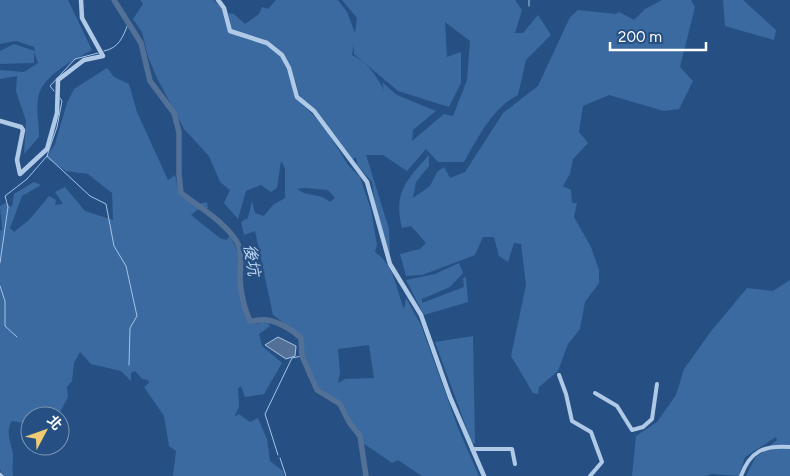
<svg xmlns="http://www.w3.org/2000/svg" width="790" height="476" viewBox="0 0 790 476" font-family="Figtree,'Noto Sans TC',sans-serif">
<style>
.green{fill:#3a6aa0;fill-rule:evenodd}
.water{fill:#537196;stroke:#a3c4e8}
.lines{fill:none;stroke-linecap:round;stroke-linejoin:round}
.stream{stroke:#a3c4e8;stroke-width:1}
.river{stroke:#537196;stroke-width:5.5}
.minor{stroke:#afc9e7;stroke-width:4}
.tertiary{stroke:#afc9e7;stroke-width:4.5}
.labels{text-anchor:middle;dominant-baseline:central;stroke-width:5;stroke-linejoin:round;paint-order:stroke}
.water-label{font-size:16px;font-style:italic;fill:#bad3ef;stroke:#265083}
</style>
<rect width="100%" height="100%" fill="#265083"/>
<g class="green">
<path d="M0,0H68L92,50C74,60 42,75 38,98C36,110 39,124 39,137L24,154L26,121L16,91L17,76L0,79V70L24,72L38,63L34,52V63L0,64V51L14,44L35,51L34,47L16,41L0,44Z"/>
<path d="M140,0H213L224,9L229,32L264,44L282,57L297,99L324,126L348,165L360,177L371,210L377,245L375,252C395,266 396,289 404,309L406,298L421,325L458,428L479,476H422L398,460L392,463L363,443L332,397L320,393L306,365L299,334L273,315L255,231L244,235L241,222L248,218L252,201L255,213L264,216L273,205L285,198V168L281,161L277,188L271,192L261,185L246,191L238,219L224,203L230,190L220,182L209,156L184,129L158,80L148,57L142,32L133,19L143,4ZM304,188L328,190L335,198L330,202C321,193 307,197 297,189ZM369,345L374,378L345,379L338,383L340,373L338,349Z"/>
<path d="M276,0H338L347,12L355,33L357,18L342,0H515L522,10L515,33H523L538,15L551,35L526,60L518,95C492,108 478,138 464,162H438L426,149L407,171L383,155H366L389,229L390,256L375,204L372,182L357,165L356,157L351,161L300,96L290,65L277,48L232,30L228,13L234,14L245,24L259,14L262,7L268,9ZM445,22L470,41L467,80L453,116L444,114L412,141L413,130L436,111L397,95L382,82L384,90C376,76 368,62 352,55L354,44V54L398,91L449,107L461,83V52L447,57Z"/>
<path d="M662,0H691L695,7L680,67L693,81L679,109L664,111L609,95L583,106L579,132L588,143L573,159L570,174L563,186L571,190L572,203H577L574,217L591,247L599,270V283L585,302L580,329L568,344L558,371L539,387L538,394L533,393L511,356L526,285L521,244L514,243L508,262L499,256L494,237H483L475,255L422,275L406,276L400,254L420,249L426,243L411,226L402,228C393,192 407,180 429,155V166L416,182L413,198L430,186L437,172L444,167L450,178L465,172L503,113L538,86L570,17L578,10L616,14L619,12L634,20L645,9Z"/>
<path d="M723,0H743L776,30L774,40L725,26Z"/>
<path d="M107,68L114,77L129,84L137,112L168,180L175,175L180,196C190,203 195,206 207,202L208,208L197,210L191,215L220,238L226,240L230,236C233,241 236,248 238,254C243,280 233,306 256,324L266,321L270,326L259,334L262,346L282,363L264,394L245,397L241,386L238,388L239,407L234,417L239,414L250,422L258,418L267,439L270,461L283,471L284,476H173L176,451L169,446L164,416L144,387L149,383L148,380L142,379L135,371L131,373V381L121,371L91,364L80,352L74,363L72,381L67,387L68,397L58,416H41L38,407L36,409V416H30V424L12,421C4,432 13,446 13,456C13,463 12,469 13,476H3L0,469V231L2,229L0,206L5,203L12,207L14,194L34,182L41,185L22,196L10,228L14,232L29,220L49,196L56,200L55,205L63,204L55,192L65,187L85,211L113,220L112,193L88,174L66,171L46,158L55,144L67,103L74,89Z"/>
<path d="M459,263L463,273L450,287L422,299V303L464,287L463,278L466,277L468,302L424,315L406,280L435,274Z"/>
<path d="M790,280V476H746L755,458L777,440L776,437L745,457L739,476L712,474L706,476H632L636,436L657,422L676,395L684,369L712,330L747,288L773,291Z"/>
<path d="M473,336L475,444L472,443L435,342Z"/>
</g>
<path class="water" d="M278,337L296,346L295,356L286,359L265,345Z"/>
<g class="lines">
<g class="stream">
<path d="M529,0V6"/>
<path d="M104,51C119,48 123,37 128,24"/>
<path d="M54,91L50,86L75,59L98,53"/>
<path d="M60,98L62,101L57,127L47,156L90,196L106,204L114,246L126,266L137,316L130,328L129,365"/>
<path d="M0,263L8,207L5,196L27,179L47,156"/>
<path d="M0,286L5,301V326L17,337"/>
<path d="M278,455L265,414L292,358L302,356"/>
<path d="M280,458L286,476"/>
</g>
<path class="river" d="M114,0L141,43L150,81L174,113L179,132V174L181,193C199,207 225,222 237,242C243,253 240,267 240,280C241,294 244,308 250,321C256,321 262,319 267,320C279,322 293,330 301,338L302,356L317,390L340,404L349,422L360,436L366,476"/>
<g class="minor">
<path d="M559,375L566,394L572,421L591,432L602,462L590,476"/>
<path d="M595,393L617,406L632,430L643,427L652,419L657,384"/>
<path d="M472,449H512L515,464"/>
<path d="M741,476C750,451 764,445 790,447"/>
</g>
<g class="tertiary">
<path d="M218,0L224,8L230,31L267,43L282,55L289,68L297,97L314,111L367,182L390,264L421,315L450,397L484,476"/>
<path d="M0,121L21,127L23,130L17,160L20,174L47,149L57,113L58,80L84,60L103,56L82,18L81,0"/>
<path d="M0,475L1,476"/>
</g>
</g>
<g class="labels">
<g class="water-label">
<text transform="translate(252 260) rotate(81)">後坑</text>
</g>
</g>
<g transform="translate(45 431) rotate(49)"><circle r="24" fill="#265083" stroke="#7d96b5"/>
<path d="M0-4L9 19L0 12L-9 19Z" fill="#f0ca74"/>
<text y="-8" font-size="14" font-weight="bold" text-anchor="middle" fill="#ffffff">北</text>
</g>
<path d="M610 42v8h96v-8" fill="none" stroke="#ffffff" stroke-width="2.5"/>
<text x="618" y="42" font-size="15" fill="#ffffff" stroke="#265083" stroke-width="4" paint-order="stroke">200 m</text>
</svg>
